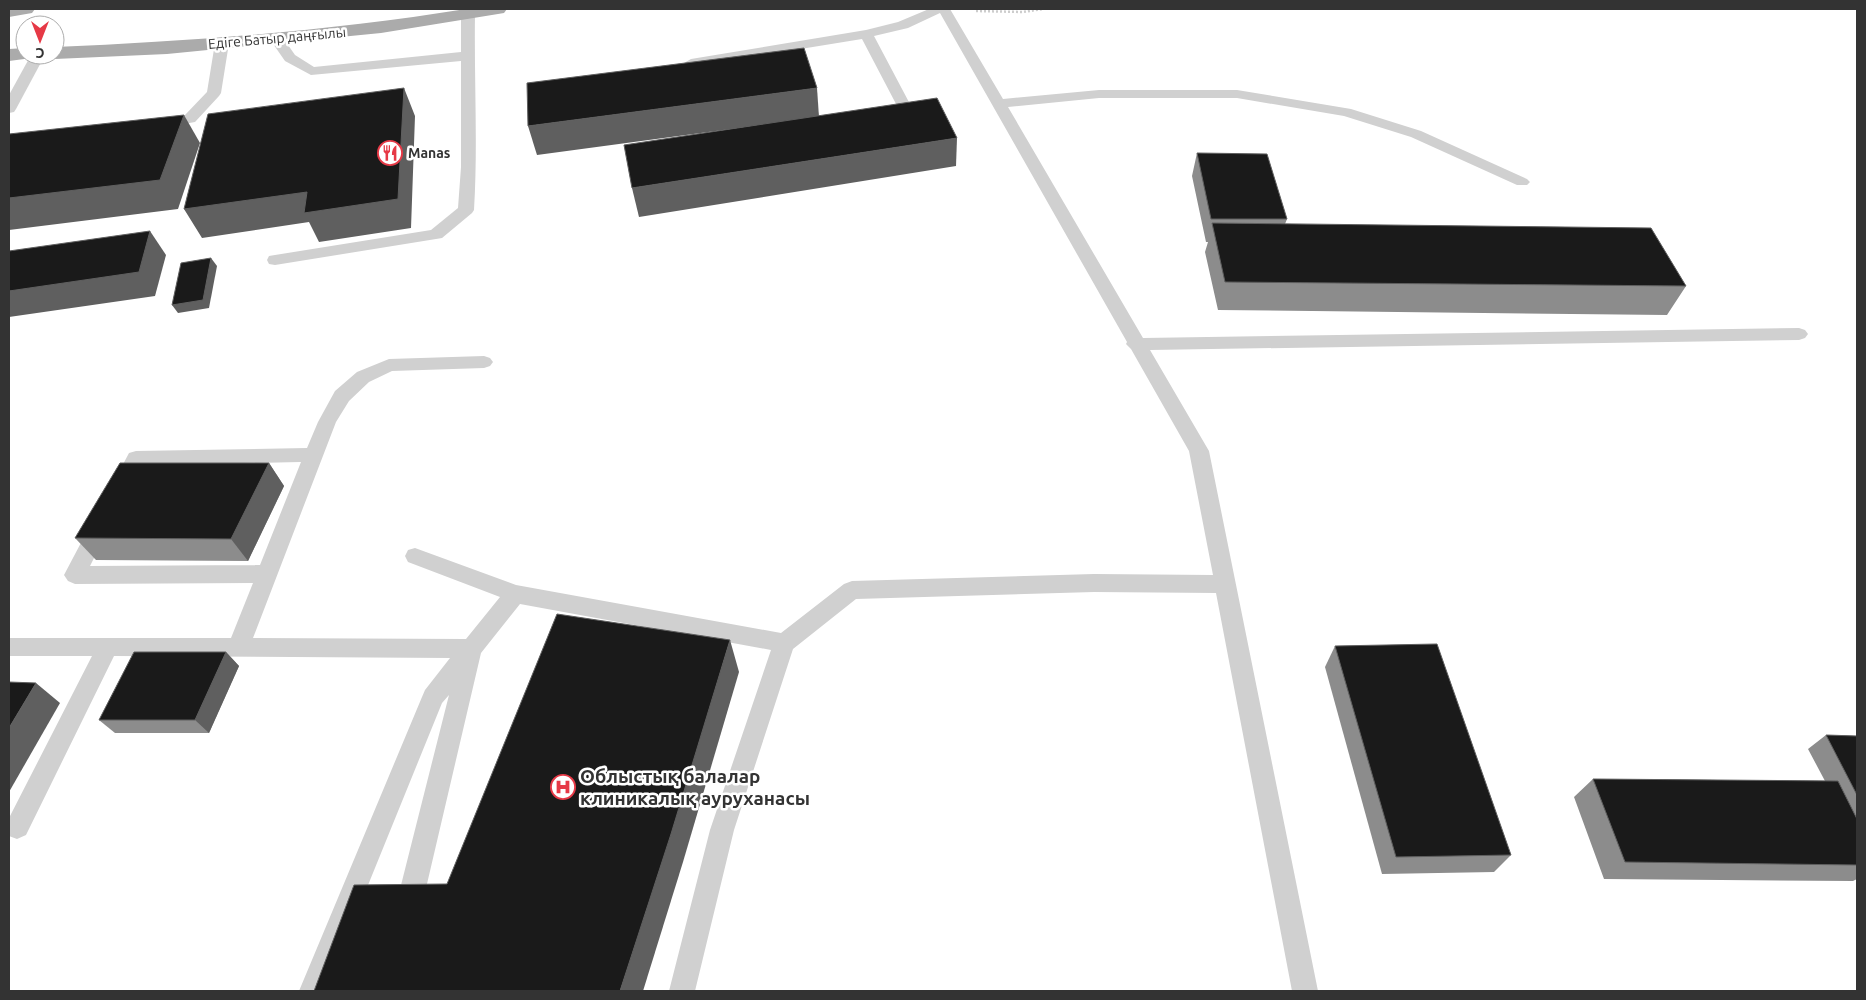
<svg xmlns="http://www.w3.org/2000/svg" width="1866" height="1000" viewBox="0 0 1866 1000" font-family="Ubuntu,sans-serif">
<style>
.lines{fill:none;stroke-linecap:round;stroke-linejoin:round}
.path{stroke:#cdcdcd;stroke-width:2.5;stroke-dasharray:2 2;stroke-linecap:butt}
.lane{fill:#d0d0d0;fill-rule:evenodd}
.primary{fill:#ababab;fill-rule:evenodd}
.wall{fill:#8c8c8c}
.shaded-wall{fill:#5f5f5f}
.building{fill:#1a1a1a;stroke:#5f5f5f}
.labels{text-anchor:middle;dominant-baseline:central;stroke-width:5;stroke-linejoin:round;paint-order:stroke}
.far-street-label{font-size:14px;fill:#333;stroke:#fff}
.far-poi-label{font-size:14px;font-weight:bold;fill:#333;stroke:#fff;text-anchor:start}
.near-poi-label{font-size:19px;font-weight:bold;fill:#333;stroke:#fff;text-anchor:start}
</style>
<rect width="100%" height="100%" fill="#fff"/>
<g class="lines">
<path class="path" d="M976,11L1023,12L1043,9"/>
<g class="lane">
<path d="M929,9H950L1003,99L1099,90H1237L1351,109L1421,131L1527,179L1530,182L1527,185H1517L1411,137L1344,116L1237,98H1099L1008,107L1143,338L1799,328L1805,330L1808,334L1805,338L1799,340L1150,350L1209,451L1318,991H1292L1216,593L1094,592L856,599L793,649L734,830L695,991H669L710,830L771,650L520,604L481,653L423,901L419,910L410,914L401,910L397,901L449,695L442,703L325,991H299L422,697L425,690L450,658L114,656L26,835L17,839L9,836V818L92,656H9V638H231L253,583L75,584L68,581L64,575L93,520L100,518L107,520L110,526L90,566L260,565L301,462L142,465L128,492L121,495L114,492L111,487L129,453L136,451L307,448L318,422L335,391L357,372L389,359L484,356L490,358L493,362L490,366L484,368L392,371L369,382L349,401L336,422L253,638L466,639L500,597L408,562L405,556L408,550L415,548L516,585L781,633L844,584L852,581L1094,574L1213,575L1189,451L1131,349L1126,344L1127,342L940,13L908,28L874,36L920,123L918,126H908L906,123L862,39L691,67L684,63L691,59L866,30L898,22Z"/>
<path d="M468,10L475,14C474,79 478,145 474,210L472,213L442,238L436,239L275,265L269,264L267,260L269,256L275,255L431,230L458,208L461,167V61L311,75L285,61L269,38L271,35H281L295,55L314,67L461,52V14Z"/>
<path d="M222,39L229,43L221,93L219,96L195,122L161,128L156,127L154,124L156,121L185,115L207,92L215,43Z"/>
<path d="M31,55H45L16,109L14,112L9,113V95Z"/>
</g>
<g class="primary">
<path d="M9,9H35L32,13L9,17Z"/>
<path d="M466,9H507L504,13L498,14L381,33L167,54L55,59L47,55H55V47C193,41 330,31 466,9Z"/>
<path d="M25,48V55H34L32,58L9,61V49Z"/>
</g>
</g>
<g class="wall">
<path d="M1197,153L1287,219L1285,224L1686,286L1667,315L1218,310L1205,252L1208,242H1206L1192,176Z"/>
<path d="M269,463L284,486L248,561L96,560L75,538Z"/>
<path d="M1335,646L1511,855L1494,872L1382,874L1325,667Z"/>
<path d="M226,652L239,666L209,733H115L99,720Z"/>
<path d="M1826,735L1857,736V879L1853,881L1604,879L1574,797L1593,779L1825,781L1808,749Z"/>
</g>
<g class="shaded-wall">
<path d="M404,88L415,116L411,228L319,242L309,222L202,238L184,209Z"/>
<path d="M817,88L819,117L537,155L528,126Z"/>
<path d="M184,115L200,143L178,209L9,230V198Z"/>
<path d="M957,138L956,166L639,217L632,188Z"/>
<path d="M150,231L166,255L155,296L9,317V291Z"/>
<path d="M211,258L217,266L209,308L178,313L172,305Z"/>
<path d="M269,463L284,486L248,561L231,539Z"/>
<path d="M730,640L739,672L683,862L643,991H620Z"/>
<path d="M226,652L239,666L209,733L195,720Z"/>
<path d="M36,683L60,703L9,792V728Z"/>
</g>
<g class="building">
<path d="M804,48L817,88L528,126L527,83Z"/>
<path d="M404,88L398,199L304,213L307,192L184,209L208,114Z"/>
<path d="M937,98L957,138L632,188L624,145Z"/>
<path d="M184,115L160,180L9,198V134Z"/>
<path d="M1197,153L1267,154L1287,219H1211Z"/>
<path d="M1212,223L1651,228L1686,286L1225,282Z"/>
<path d="M150,231L139,272L9,291V251Z"/>
<path d="M211,258L203,300L172,305L181,263Z"/>
<path d="M120,463H269L231,539L75,538Z"/>
<path d="M557,614L730,640L671,834L620,991H314L354,885L447,884Z"/>
<path d="M1437,644L1511,855L1396,857L1335,646Z"/>
<path d="M134,652H226L195,720H99Z"/>
<path d="M9,682L36,683L9,728Z"/>
<path d="M1826,735L1857,736V795Z"/>
<path d="M1593,779L1838,781L1857,819V865L1625,862Z"/>
</g>
<defs>
<symbol id="restaurant-ring" viewBox="-11 -11 22 22"><circle r="9.5" fill="#fff" stroke="#e63946" stroke-width="1.5"/><path d="M-5-6h1v4h1v-4h1v4h1v-4h1v5L-1.5 .5V6h-2V.5L-5-1ZM5-6V6H3V1.5H1.5Q1.5-4 5-6Z" fill="#e63946"/></symbol>
<symbol id="hospital-ring" viewBox="-11 -11 22 22"><circle r="9.5" fill="#fff" stroke="#e63946" stroke-width="1.5"/><path d="M-5-5h3v3.5h4V-5h3V5h-3V1.5h-4V5h-3Z" fill="#e63946"/></symbol>
</defs>
<g fill-rule="evenodd">
<use href="#restaurant-ring" x="376" y="139" width="28" height="28"/>
<use href="#hospital-ring" x="549" y="773" width="28" height="28"/>
</g>
<g class="labels">
<g class="far-street-label">
<text transform="translate(277 38) rotate(-5)">Едіге Батыр даңғылы</text>
</g>
<g class="far-poi-label">
<text x="408" y="153">Manas</text>
</g>
<g class="near-poi-label">
<text x="580" y="776">Облыстық балалар<tspan x="580" dy="22">клиникалық ауруханасы</tspan></text>
</g>
</g>
<rect width="1866" height="1000" fill="none" stroke="#333333" stroke-width="20"/>
<g transform="translate(40 40) rotate(180)"><circle r="24" fill="#ffffff" stroke="#adadad"/>
<path d="M0-4L9 19L0 12L-9 19Z" fill="#e63946"/>
<text y="-8" font-size="14" font-weight="bold" text-anchor="middle" fill="#333333">С</text>
</g>
</svg>
